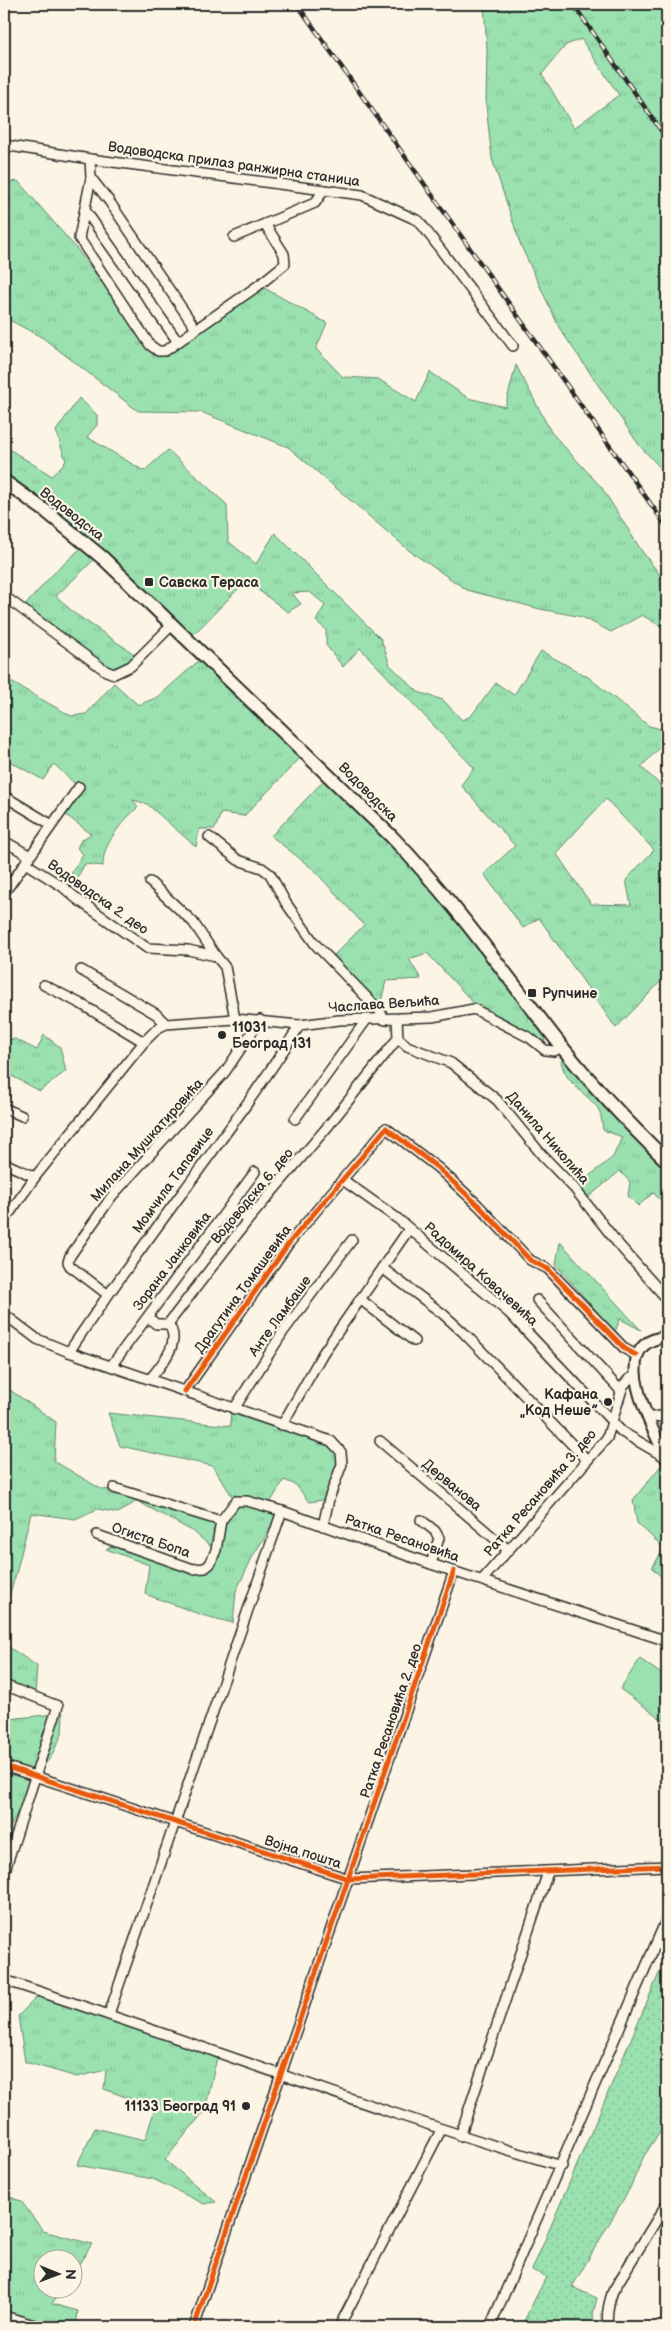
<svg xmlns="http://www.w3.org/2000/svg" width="671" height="2331" viewBox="0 0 671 2331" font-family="'Balsamiq Sans',sans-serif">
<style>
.grass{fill:url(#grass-tufts);stroke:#62866d;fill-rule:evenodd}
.park{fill:url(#park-dots);stroke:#62866d}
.pitch{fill:#9ae1af;stroke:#62866d}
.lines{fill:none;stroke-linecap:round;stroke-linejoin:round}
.minor-casing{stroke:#2b2b2b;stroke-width:12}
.tertiary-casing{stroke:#2b2b2b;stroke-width:14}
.secondary-casing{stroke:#2b2b2b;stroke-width:16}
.minor{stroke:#fcf5e5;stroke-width:9}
.tertiary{stroke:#fcf5e5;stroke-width:10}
.secondary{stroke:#fcf5e5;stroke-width:12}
.rail-casing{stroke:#2b2b2b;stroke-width:4.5}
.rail{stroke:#fcf5e5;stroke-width:2.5;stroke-dasharray:8;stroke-linecap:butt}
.cycleway-casing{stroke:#fcf5e5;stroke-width:8}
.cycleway{stroke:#e8590c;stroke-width:5}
.poi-dot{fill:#2b2b2b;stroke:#fcf5e5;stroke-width:2}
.labels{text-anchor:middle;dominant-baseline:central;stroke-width:4.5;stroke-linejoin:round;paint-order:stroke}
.street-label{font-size:14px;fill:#2b2b2b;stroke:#fcf5e5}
.poi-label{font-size:14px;font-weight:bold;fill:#2b2b2b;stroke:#fcf5e5;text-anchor:start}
</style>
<defs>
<pattern id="grass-tufts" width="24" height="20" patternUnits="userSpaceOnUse" patternTransform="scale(1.25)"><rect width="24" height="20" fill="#9ae1af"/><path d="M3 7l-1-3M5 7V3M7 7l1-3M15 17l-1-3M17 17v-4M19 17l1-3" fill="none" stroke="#85c197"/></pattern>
<pattern id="park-dots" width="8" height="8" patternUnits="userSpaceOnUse" patternTransform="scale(1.25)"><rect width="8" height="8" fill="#9ae1af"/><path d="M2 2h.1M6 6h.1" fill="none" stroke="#85c197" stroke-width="1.8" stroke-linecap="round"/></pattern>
</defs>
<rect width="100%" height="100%" fill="#fcf5e5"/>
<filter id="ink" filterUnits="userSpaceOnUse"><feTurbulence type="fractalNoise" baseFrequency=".02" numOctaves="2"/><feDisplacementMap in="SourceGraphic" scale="10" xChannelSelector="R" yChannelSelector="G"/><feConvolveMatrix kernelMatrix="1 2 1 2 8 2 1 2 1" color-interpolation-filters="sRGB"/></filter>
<g filter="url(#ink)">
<g class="grass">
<path d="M484,4H667V475L639,445L560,329L521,246L492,159L486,105L487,49ZM581,39L619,95L574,128L542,74L566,45Z"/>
<path d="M18,181L76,248L150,345L158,351L259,285L327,323L316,349L343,377L378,379L416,402L430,372L468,398L505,407L516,365L551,432L602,488L641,550L667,584V630L642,615L611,632L582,617L540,609L467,590L411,552L288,447L201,412L138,411L43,338L4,317V183Z"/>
<path d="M79,398L97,415V425L87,437L144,471L168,450L227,505L228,541L256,564L275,533L381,639L390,665L418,692L443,700L462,720L471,716L496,683L514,695L541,651L588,677L649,726L661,729L667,725V740L641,767L667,791V975L616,1028L539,918L523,928L484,874L515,846L461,785L474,768L360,648L343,667L326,645V630L316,621L325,605L310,592L292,593L301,604L288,612L246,581L188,640L104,559L4,481V446L52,476L66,461L56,431ZM606,799L654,850L626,880L631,905L591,904L556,853Z"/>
<path d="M82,547L96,558L56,596L74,613L140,658L114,674L22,609L51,576Z"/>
<path d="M204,656L306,752L244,816L221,813L215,829H199L196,847L147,804L133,800L138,807C122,822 102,844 103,866L85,864L69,891L63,887L83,854L77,848L81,840L91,834L61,811L78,787L54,764L43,780L4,758V678L71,716L86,714L114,683L138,705L158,697Z"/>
<path d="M329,775L379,825L544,1023L545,1050L480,1010L427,953L409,959L421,979L386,981L379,1010L330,959L364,925L313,869L271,836Z"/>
<path d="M4,1032L7,1040L15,1039L37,1050L44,1035L60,1047L66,1071L40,1091L4,1072Z"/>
<path d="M567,1054L667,1160V1206L653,1193L638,1206L628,1196L630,1182L620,1171L585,1200L574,1188L613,1157L622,1137L603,1130C602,1123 601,1112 597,1107C583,1090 566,1085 561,1061Z"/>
<path d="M560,1242L641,1330L620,1319L615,1332L556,1265Z"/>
<path d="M10,1390L56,1422L54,1461L101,1489L134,1493L221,1521L235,1501L213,1466L120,1446L108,1413L231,1426L230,1410L185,1397L192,1394L331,1441L341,1452L329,1499L309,1502L296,1485L284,1480L268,1506L282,1511L254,1554L236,1591L233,1623L202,1615L145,1594L149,1565L106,1549L120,1543L205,1568L215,1550L194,1532L137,1501L118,1513L98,1509L75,1519L31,1513L16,1574L4,1611V1400Z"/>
<path d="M667,1458V1582L652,1568L664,1548L637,1523L633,1500Z"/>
<path d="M4,1644L37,1666L35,1697L4,1685Z"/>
<path d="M63,1713L62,1734L51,1757L35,1776L4,1840L12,1869L4,1878V1727L9,1719Z"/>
<path d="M39,1995L218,2053L205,2110L165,2160L216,2202L204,2204L153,2179L77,2165L95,2128L145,2140L155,2108L104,2089L106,2070L77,2077L25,2062L18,2016Z"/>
<path d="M4,2195L21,2201L43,2231L92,2244L73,2273L72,2258H42V2288L62,2289L52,2304L78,2311L76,2327H4Z"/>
</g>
<path class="park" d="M667,1955V2120L643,2158L630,2188L572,2287L597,2298L593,2314L595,2327H521L546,2277L532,2270Z"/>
<path class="pitch" d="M640,1659L667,1678V1723L620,1689Z"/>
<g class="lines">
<defs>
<g id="minor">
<path d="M4,145L90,159L362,195L419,221L513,346"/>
<path d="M90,159L91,178L79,238L150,345L158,351H165L259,285L285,264L284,254L265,224L315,203L324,190"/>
<path d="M91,178L109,201L196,329"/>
<path d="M85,210L178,342"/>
<path d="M234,237L265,224"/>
<path d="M4,596L106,671L114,674L131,666L172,625"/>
<path d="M4,796L52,825"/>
<path d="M209,837L238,860L262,868L270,874L286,903L315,944L379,1010L385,1020"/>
<path d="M4,841L30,856"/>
<path d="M25,863L63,887L77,899L147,948L188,950L216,956L225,967L235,1019"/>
<path d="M150,882L193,922L216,956"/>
<path d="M4,893L79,787"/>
<path d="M81,970L156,1014L166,1024"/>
<path d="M44,985L81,1004L144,1042"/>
<path d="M397,1019L398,1038L407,1046L451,1063L497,1100L542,1155L574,1188L619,1245L667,1299"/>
<path d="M4,1108L22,1116"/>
<path d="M295,1119L367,1019"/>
<path d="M4,1163L35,1177"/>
<path d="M343,1180L398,1219L509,1313L622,1432L667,1458"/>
<path d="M230,1206L248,1220"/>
<path d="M4,1221L35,1177L144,1042L158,1028L166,1024L235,1019L300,1025L339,1020L432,1017L474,1009L530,1038L545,1050L554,1051L562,1047"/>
<path d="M382,1268L443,1314L464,1333L587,1460"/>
<path d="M107,1294L70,1266L68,1262L70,1256L112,1196L225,1072L260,1020"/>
<path d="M360,1299L414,1341"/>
<path d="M537,1300L621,1391"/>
<path d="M4,1314L37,1339L69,1352L331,1441L341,1452L342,1464L329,1499L323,1526"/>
<path d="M148,1317L156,1324H168"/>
<path d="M69,1352C142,1241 228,1138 300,1025"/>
<path d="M111,1366L255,1172"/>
<path d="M150,1379C161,1365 183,1342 168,1324L248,1220L329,1125L398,1038"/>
<path d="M185,1391L289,1243L386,1128L438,1168L478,1205L530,1260L548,1269L625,1349L636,1355"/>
<path d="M234,1409L283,1332L352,1240"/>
<path d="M649,1418L659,1416L667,1420"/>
<path d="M282,1425L323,1353L409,1229"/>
<path d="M380,1441L507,1549"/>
<path d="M114,1488L221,1521"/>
<path d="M421,1520L435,1531L439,1538L431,1564"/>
<path d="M97,1535L193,1569L205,1568L210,1564L216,1550L221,1521L236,1501H247L282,1511L431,1564L667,1641"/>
<path d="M482,1580L607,1438L623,1386L629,1379L635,1376"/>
<path d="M4,1685L58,1706L4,1873"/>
<path d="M4,1766L349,1879L667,1866"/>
<path d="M4,1980C190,2040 373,2111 562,2166"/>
<path d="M109,2014L282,1511"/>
<path d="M460,2136L548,1872"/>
<path d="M4,2316L41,2327"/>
<path d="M194,2327L454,1571"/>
<path d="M339,2327L441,2130"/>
<path d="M490,2327L667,1918"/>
<path d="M608,2327C606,2314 608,2304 613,2291L667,2203"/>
</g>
<path id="tertiary" d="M667,1337C603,1341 654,1430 667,1460"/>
<path id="secondary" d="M4,481L47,512L104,559L392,837C455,902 506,976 562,1047C594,1087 630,1125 667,1161"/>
</defs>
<use href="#minor" class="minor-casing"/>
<use href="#tertiary" class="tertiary-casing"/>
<use href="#secondary" class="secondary-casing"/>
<use href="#minor" class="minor"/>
<use href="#tertiary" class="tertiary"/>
<use href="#secondary" class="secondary"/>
<defs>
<g id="rail">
<path d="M297,4L667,527"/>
<path d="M573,4L667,139"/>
</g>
</defs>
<use href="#rail" class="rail-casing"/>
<use href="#rail" class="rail"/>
<defs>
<g id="cycleway">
<path d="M185,1391L289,1243L386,1128L438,1168L478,1205L530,1260L548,1269L625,1349L636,1355"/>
<path d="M4,1766L349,1879L667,1866"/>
<path d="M194,2327L454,1571"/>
</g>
</defs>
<use href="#cycleway" class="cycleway-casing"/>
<use href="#cycleway" class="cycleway"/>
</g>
</g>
<g class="poi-dot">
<rect x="144" y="577" width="10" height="10" rx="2.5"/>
<rect x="527" y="988" width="10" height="10" rx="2.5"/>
<circle cx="222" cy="1035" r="5"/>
<circle cx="608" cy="1402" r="5"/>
<circle cx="246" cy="2106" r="5"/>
</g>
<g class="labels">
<g class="street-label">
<text transform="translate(234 164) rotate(8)">Водоводска прилаз ранжирна станица</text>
<text transform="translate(72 514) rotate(38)">Водоводска</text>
<text transform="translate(368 792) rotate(45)">Водоводска</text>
<text transform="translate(98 897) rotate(35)">Водоводска 2. део</text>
<text transform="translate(384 1004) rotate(-4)">Часлава Вељића</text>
<text transform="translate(548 1138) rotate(49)">Данила Николића</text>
<text transform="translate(147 1140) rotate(-48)">Милана Мушкатировића</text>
<text transform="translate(173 1180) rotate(-54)">Момчила Тапавице</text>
<text transform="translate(252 1196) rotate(-50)">Водоводска 6. део</text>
<text transform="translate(172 1261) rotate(-53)">Зорана Јанковића</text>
<text transform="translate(481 1274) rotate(42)">Радомира Ковачевића</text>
<text transform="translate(243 1289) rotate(-54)">Драгутина Томашевића</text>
<text transform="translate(280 1316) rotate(-54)">Анте Ламбаше</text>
<text transform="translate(452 1485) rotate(40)">Дерванова</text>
<text transform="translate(540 1493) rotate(-49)">Ратка Ресановића 3. део</text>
<text transform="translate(402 1538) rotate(19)">Ратка Ресановића</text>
<text transform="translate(151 1540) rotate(19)">Огиста Бопа</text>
<text transform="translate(391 1721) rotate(-71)">Ратка Ресановића 2. део</text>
<text transform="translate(303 1852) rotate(18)">Војна пошта</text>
</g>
<g class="poi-label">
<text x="159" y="582">Савска Тераса</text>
<text x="542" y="993">Рупчине</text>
<text x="232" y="1027">11031<tspan x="232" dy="16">Београд 131</tspan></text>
<text x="598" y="1394" text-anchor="end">Кафана<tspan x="598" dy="16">„Код Неше”</tspan></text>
<text x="236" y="2106" text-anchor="end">11133 Београд 91</text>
</g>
</g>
<rect width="671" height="2331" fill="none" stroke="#fcf5e5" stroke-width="20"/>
<rect x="10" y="10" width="651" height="2311" fill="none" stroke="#2b2b2b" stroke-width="2" filter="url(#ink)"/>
<g transform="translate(58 2274) rotate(91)"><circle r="24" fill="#fcf5e5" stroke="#a8a49b"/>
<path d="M0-4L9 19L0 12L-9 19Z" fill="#2b2b2b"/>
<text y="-8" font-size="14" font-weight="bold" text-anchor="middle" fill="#2b2b2b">N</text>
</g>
</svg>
